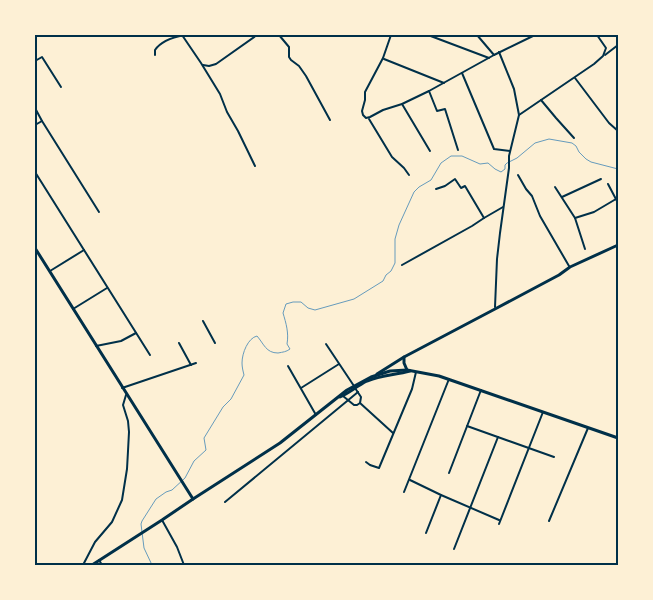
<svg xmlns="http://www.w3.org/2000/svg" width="653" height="600" viewBox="0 0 653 600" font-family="Poppins,sans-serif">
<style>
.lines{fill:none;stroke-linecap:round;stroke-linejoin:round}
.stream{stroke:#669bbc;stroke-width:1}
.minor{stroke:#003049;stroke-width:2}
.secondary{stroke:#003049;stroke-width:3}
.primary{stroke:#003049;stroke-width:3}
.trunk{stroke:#003049;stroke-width:3}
.neatline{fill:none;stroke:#003049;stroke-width:2}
</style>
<rect width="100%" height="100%" fill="#fdf0d5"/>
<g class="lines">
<path class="stream" d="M152,565L144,548L141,524L142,521L156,499L166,492L172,490L185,478L194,461L206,450L204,438L223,407L231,399L244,375C243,371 242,367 242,363C242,353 248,338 257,336C264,344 266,353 278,353C283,352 286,352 290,349L287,344C289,333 286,323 283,313L286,304L293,302H301L308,308L315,310L354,299L383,281L386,275L391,271L395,263V239L399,225L414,192L419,187L431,180L441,163L451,156H462L480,164L488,163L495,169L501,172L505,169V165L507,163L517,158L535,143L549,139L572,143L576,146L579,152L586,159L591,162L618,169"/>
<g class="minor">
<path d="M182,35L201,63L220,94L227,112L238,131L255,166"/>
<path d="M279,35L289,47V57L291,60L299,66L306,76L330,120"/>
<path d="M391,35L383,58L365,92V100L362,111L363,115L366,118L370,117L383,110L402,104L429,91L494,55L535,35"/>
<path d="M428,35L489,58"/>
<path d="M477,35L494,55"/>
<path d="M155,55V50C161,41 174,37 184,35"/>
<path d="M605,55L618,45"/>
<path d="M384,59L444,83"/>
<path d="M35,61L42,57L61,87"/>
<path d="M203,65L209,66L216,64L257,35"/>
<path d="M462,73L494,149L510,151"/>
<path d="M575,78L609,123L618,131"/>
<path d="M429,91L437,111L445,109L458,150"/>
<path d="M541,100L556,118L574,138"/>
<path d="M402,104L430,151"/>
<path d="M35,108L42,121L99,212"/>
<path d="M519,115L594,64L603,56L606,48L597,35"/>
<path d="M369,119L392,157L404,168L409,175"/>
<path d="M35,125L42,121"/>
<path d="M35,172L150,355"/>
<path d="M518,175L526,189L532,196L540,216L569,266"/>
<path d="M608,184L618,203"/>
<path d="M555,187L575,218L585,249"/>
<path d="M436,189L445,186L455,179L461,188L465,186L484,218"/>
<path d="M562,197L601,179"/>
<path d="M575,218L594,212L616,199"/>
<path d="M402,265L472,226L484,218L503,207"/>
<path d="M50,271L84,250"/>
<path d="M495,307L497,259L500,233L509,168V156L519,115L514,89L499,52"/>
<path d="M73,309L107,288"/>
<path d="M203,321L215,343"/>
<path d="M179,343L191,365"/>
<path d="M326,344L354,386"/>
<path d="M96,346L121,341L136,333"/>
<path d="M288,366L316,415"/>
<path d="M122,388L196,363"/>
<path d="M301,388L339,364"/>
<path d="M355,388L361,397L360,403L393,433"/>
<path d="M343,396L354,405H357L360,403"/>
<path d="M467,426L554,457"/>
<path d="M366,462L370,465L379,468L412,389L416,372"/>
<path d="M449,473L481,390"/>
<path d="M410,480L441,495L499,520"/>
<path d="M404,492L449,379"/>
<path d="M225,502L358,392"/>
<path d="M162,520L177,547L184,565"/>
<path d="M549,521L588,428"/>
<path d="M499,524L543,412"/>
<path d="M426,533L441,495"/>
<path d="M454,549L498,437"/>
<path d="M99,560L102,565"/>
<path d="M83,565L95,542L112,522L122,500L127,469L128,451L129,432L128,421L123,405L126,395"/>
</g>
<path class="secondary" d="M377,374L404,357L495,309L559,275L570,267L618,245"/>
<path class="primary" d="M92,565L162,520L193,499"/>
<g class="trunk">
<path d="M35,248L193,499L280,443L347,390L371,377L390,371L407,370L439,376L618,438"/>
<path d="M404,357V363L407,370"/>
<path d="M340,397C349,393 357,386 367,381C381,375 395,375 410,371"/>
</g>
</g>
<rect width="653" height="600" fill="none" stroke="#fdf0d5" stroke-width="72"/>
<rect x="36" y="36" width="581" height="528" class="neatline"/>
</svg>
